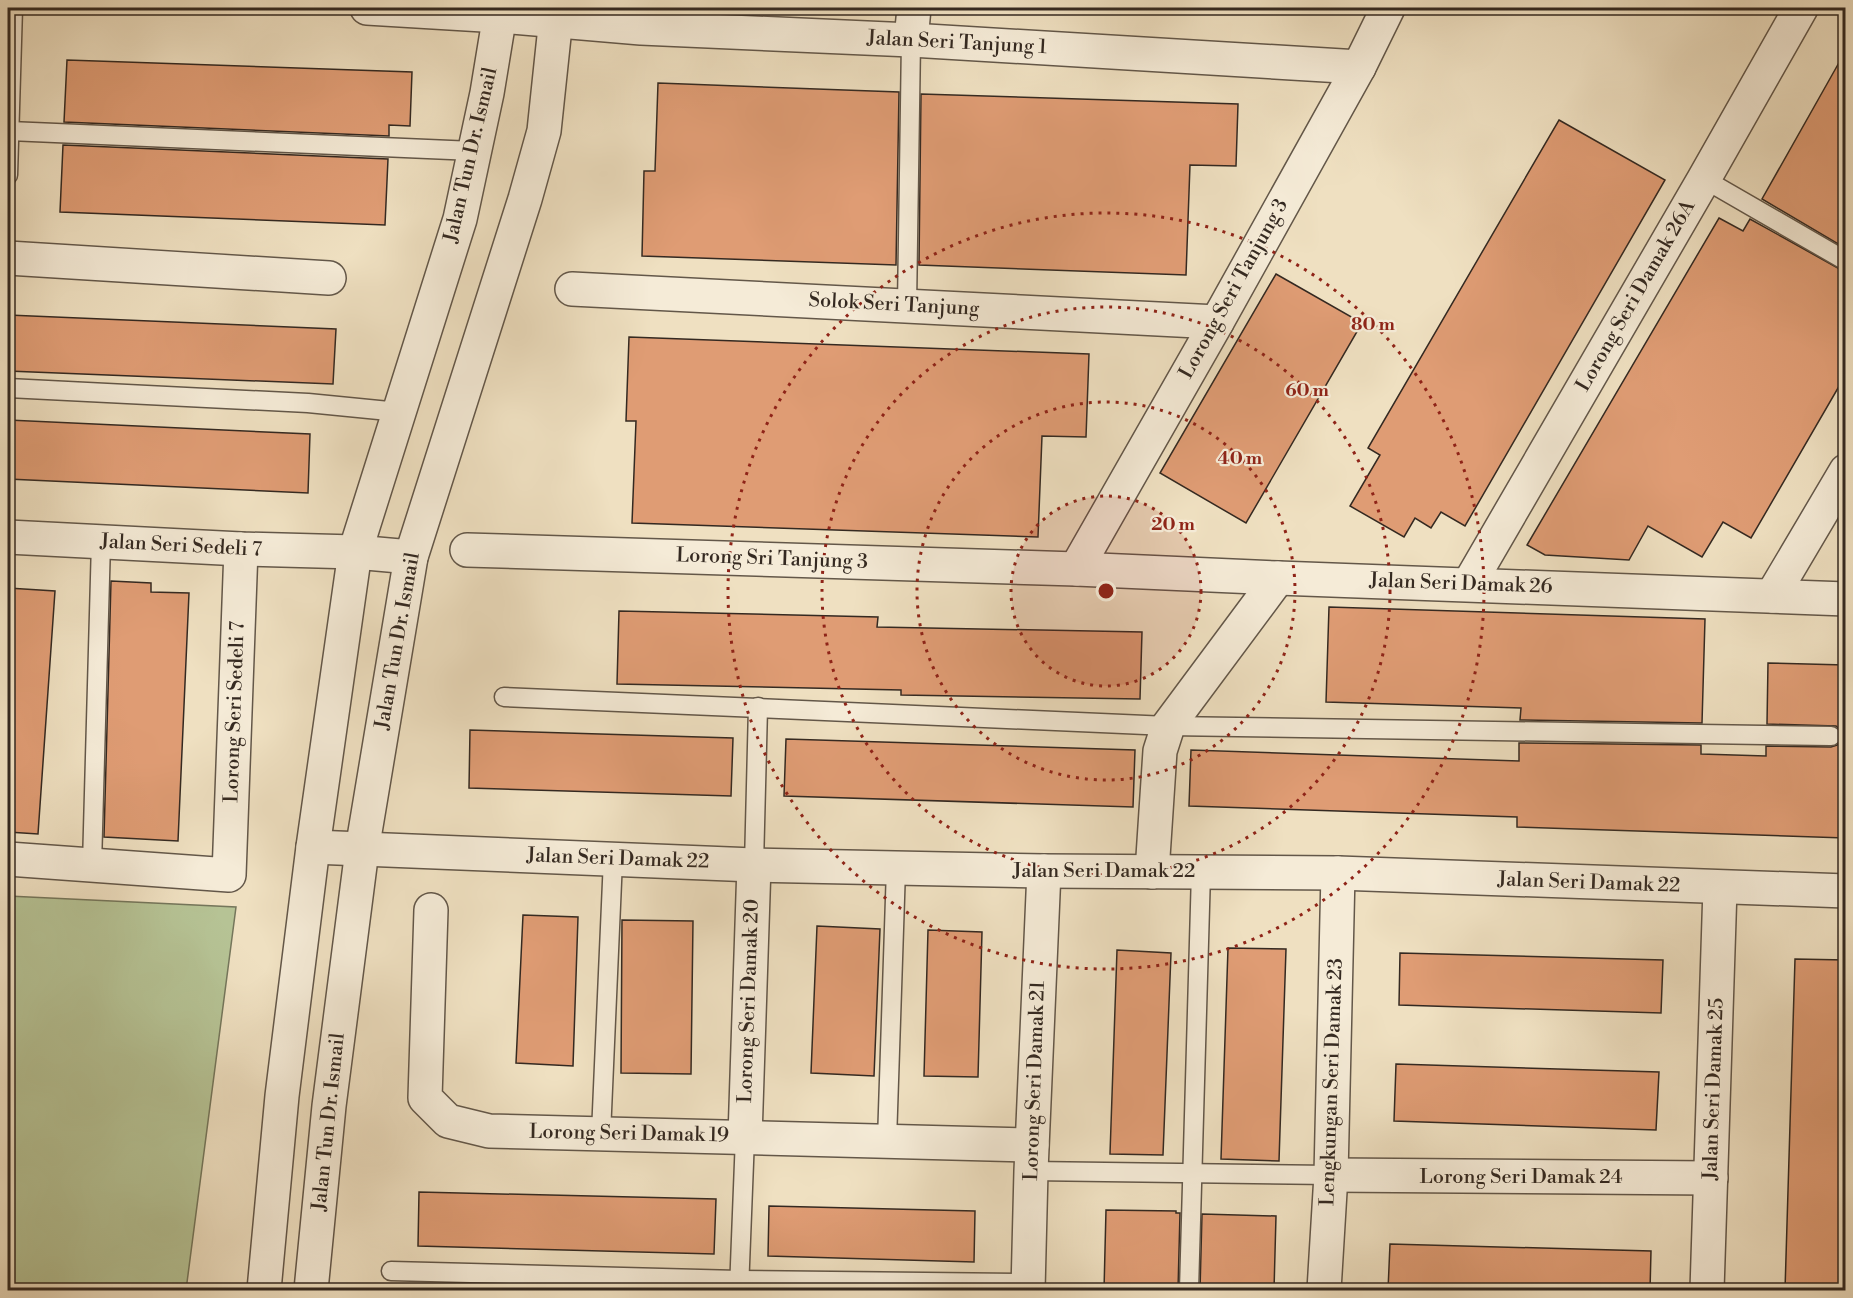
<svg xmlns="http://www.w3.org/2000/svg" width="1853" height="1298" viewBox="0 0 1853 1298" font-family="'Libre Bodoni',serif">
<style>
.green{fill:#b6c395;stroke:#75765b;stroke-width:1.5}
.building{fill:#df9c74;stroke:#342921;stroke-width:1.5}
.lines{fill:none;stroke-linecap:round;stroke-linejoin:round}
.service-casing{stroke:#635749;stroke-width:21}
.minor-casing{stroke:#635749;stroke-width:36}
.tertiary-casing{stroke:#635749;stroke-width:36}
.service{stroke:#f5ebd7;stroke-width:18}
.minor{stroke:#f5ebd7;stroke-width:33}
.tertiary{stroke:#f5ebd7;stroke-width:33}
.ring{fill:none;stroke:#8f2418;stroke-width:3;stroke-dasharray:3 6}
.labels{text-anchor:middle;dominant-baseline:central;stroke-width:4.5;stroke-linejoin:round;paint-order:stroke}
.street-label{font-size:20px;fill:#342921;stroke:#f5ebd7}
.centre{fill:#8f2418;stroke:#f5ebd7;stroke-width:3}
.ring-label{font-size:18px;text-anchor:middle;font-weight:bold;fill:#8f2418;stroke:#f5ebd7;stroke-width:4.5;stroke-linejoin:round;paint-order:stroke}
</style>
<rect width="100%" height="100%" fill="#efe0c1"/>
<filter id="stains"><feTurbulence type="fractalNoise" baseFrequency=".00333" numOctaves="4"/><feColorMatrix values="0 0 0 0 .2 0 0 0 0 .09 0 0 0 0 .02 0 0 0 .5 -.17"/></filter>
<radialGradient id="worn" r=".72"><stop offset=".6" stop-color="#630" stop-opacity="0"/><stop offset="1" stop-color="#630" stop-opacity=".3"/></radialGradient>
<path class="green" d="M8,896L236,907L186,1290H8Z"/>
<g class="building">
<path d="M1845,52V248L1762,199Z"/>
<path d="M67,60L412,72L410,126L389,125V136L64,122Z"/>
<path d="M658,83L899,92L896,265L642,256L644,171H655Z"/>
<path d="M921,94L1238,104L1236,166L1190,165L1186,275L919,265Z"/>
<path d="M1559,120L1665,180L1465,526L1441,512L1431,528L1415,518L1404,537L1350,506L1380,455L1368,448Z"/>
<path d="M63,145L388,159L385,225L60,212Z"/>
<path d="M1719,218L1743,231L1750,219L1845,272V376L1751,538L1723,522L1702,557L1648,526L1629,560L1545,555L1527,545Z"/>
<path d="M1276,274L1362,323L1246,523L1160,473Z"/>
<path d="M8,315L336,329L333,384L8,371Z"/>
<path d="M629,337L1089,354L1086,437L1042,436L1038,537L632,523L636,421H626Z"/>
<path d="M8,420L310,434L308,493L8,479Z"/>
<path d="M111,581L151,583V592L189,593L178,841L104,837Z"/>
<path d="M8,588L55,591L38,834L8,832Z"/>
<path d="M1329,607L1705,619L1702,723L1520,720L1521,708L1326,702Z"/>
<path d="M619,611L878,617L877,627L1142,632L1140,699L901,695V690L617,684Z"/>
<path d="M1768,663L1845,665V838L1517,827V817L1189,806L1191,750L1519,761V743L1701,745V754L1766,756V746L1831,747L1837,745L1841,741L1842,736L1840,730L1836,726L1767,724Z"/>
<path d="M470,730L733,738L731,796L469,788Z"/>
<path d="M786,739L1135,750L1133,807L784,796Z"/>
<path d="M523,915L578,917L573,1066L516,1063Z"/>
<path d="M622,920L693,921L691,1074L621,1073Z"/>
<path d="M817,926L880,929L874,1076L811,1073Z"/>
<path d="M928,930L982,932L978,1077L924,1076Z"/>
<path d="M1228,948L1286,949L1279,1161L1221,1159Z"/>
<path d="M1117,950L1171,953L1163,1155L1110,1154Z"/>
<path d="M1400,953L1663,960L1661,1013L1399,1005Z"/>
<path d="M1795,959L1845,960V1290H1785Z"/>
<path d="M1396,1064L1659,1072L1656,1130L1394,1121Z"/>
<path d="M419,1192L716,1199L714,1254L418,1246Z"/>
<path d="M769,1206L975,1211L974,1262L768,1256Z"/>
<path d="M1106,1210L1176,1211V1213H1180L1178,1290H1104Z"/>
<path d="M1202,1214L1276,1216L1274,1290H1200Z"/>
<path d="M1390,1244L1651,1251L1650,1290H1388Z"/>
</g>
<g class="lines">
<defs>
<g id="service">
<path d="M9,131L474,151"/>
<path d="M8,175L13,8"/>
<path d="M1704,179L1846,261"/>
<path d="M907,306L911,40"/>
<path d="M8,388L308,403L399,412"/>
<path d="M504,697L1168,726L1831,736"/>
<path d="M92,865L101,542"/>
<path d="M754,865L758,707"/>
<path d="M601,1134L613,859"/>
<path d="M887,1141L896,868"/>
<path d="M1031,1171L1331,1175"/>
<path d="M391,1271L739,1280L1029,1283"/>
<path d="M739,1290L745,1137"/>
<path d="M1189,1290L1201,872"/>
</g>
<g id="minor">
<path d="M367,8L500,16L641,28L911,40L1359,67"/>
<path d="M911,40L914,8"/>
<path d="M8,258L329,278"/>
<path d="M572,289L1217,322"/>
<path d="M8,537L241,549L355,552L411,557"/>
<path d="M467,550L1076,569L1278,578L1846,599"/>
<path d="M1076,569L1217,322L1359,67L1388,8"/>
<path d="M1469,584L1704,179L1801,8"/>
<path d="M1772,596L1846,471"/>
<path d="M313,847L754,865L1044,871L1338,873L1846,891"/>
<path d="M8,859L229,875L241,549"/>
<path d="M1152,872L1160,751L1168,726L1278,578"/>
<path d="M431,910L425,1098L448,1121L489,1131L1032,1145"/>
<path d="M745,1137L754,865"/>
<path d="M1331,1175L1711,1178"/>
<path d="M1028,1290L1031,1171L1044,871"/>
<path d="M1324,1290L1331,1175L1338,873"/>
<path d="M1707,1290L1720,888"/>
</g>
<g id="tertiary">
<path d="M264,1290L282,1096L313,847L355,552L460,219L487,93L501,8"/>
<path d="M311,1290L329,1106L362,850L411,557L525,199L544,131L557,8"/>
</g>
</defs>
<use href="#service" class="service-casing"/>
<use href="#minor" class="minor-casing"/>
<use href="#tertiary" class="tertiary-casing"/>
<use href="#service" class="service"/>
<use href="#minor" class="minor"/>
<use href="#tertiary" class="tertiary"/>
</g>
<circle cx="1106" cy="591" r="95" fill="#8f2418" fill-opacity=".12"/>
<g class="ring">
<circle cx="1106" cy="591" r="95"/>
<circle cx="1106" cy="591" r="189"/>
<circle cx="1106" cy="591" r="284"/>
<circle cx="1106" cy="591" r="378"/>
</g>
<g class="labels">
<g class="street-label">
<text transform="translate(957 43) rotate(3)">Jalan Seri Tanjung 1</text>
<text transform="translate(471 155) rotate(-77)">Jalan Tun Dr. Ismail</text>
<text transform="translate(1234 289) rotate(-61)">Lorong Seri Tanjung 3</text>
<text transform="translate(1636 296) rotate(-60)">Lorong Seri Damak 26A</text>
<text transform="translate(894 305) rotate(3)">Solok Seri Tanjung</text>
<text transform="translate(181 546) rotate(3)">Jalan Seri Sedeli 7</text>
<text transform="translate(772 559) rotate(2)">Lorong Sri Tanjung 3</text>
<text transform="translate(1461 584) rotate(2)">Jalan Seri Damak 26</text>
<text transform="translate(398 641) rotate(-80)">Jalan Tun Dr. Ismail</text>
<text transform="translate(235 712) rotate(-88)">Lorong Seri Sedeli 7</text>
<text transform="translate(618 859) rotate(2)">Jalan Seri Damak 22</text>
<text x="1104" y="871">Jalan Seri Damak 22</text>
<text transform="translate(1589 883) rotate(2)">Jalan Seri Damak 22</text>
<text transform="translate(749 1001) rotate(-88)">Lorong Seri Damak 20</text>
<text transform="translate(1035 1081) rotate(-88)">Lorong Seri Damak 21</text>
<text transform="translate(1332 1082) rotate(-88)">Lengkungan Seri Damak 23</text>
<text transform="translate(1714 1089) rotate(-88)">Jalan Seri Damak 25</text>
<text transform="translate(329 1122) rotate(-84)">Jalan Tun Dr. Ismail</text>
<text transform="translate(629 1134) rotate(1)">Lorong Seri Damak 19</text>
<text x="1521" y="1177">Lorong Seri Damak 24</text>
</g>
</g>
<circle cx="1106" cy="591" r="9" class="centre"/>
<g class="ring-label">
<text x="1373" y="330">80 m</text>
<text x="1307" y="396">60 m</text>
<text x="1240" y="464">40 m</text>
<text x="1173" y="530">20 m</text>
</g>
<rect width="1853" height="1298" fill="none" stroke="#efe0c1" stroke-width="30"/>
<rect x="9" y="9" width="1835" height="1280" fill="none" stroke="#342921" stroke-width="3"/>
<rect x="15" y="15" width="1823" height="1268" fill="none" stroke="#342921" stroke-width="1.5"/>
<rect width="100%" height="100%" filter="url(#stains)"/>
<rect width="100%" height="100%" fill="url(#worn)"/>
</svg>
